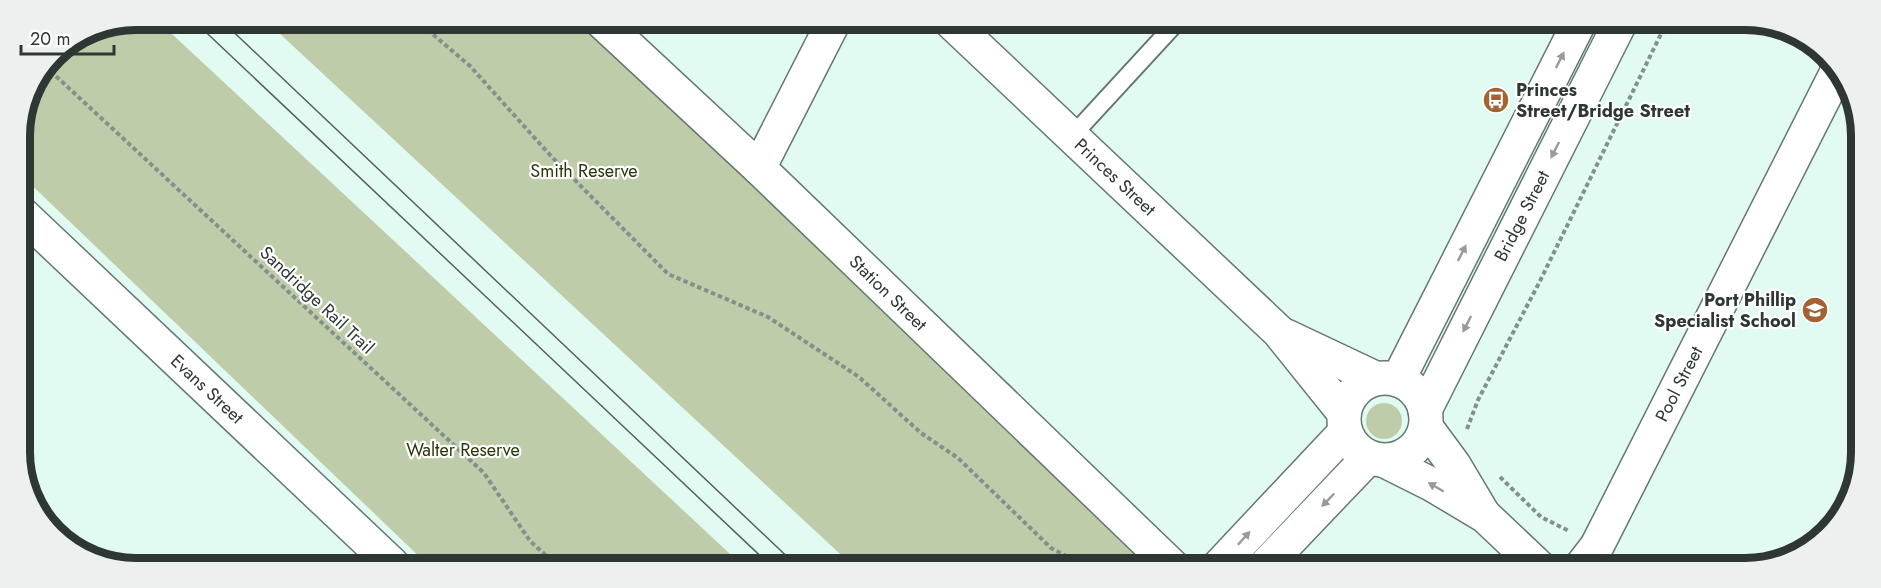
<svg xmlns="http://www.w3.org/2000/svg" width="1881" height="588" viewBox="0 0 1881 588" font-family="Jost,sans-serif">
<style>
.green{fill:#bfccaa}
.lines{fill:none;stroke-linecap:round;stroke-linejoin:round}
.lane-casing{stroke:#637871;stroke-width:20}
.street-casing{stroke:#637871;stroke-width:36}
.secondary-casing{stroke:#637871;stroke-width:36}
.path{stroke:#81918b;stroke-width:4;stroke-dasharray:4.5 3;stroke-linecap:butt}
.lane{stroke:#fff;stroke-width:16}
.street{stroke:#fff;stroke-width:33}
.secondary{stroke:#fff;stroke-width:33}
.tram{stroke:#54615c;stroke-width:1.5}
.oneway{fill:#969b9a}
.labels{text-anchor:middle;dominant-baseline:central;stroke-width:4.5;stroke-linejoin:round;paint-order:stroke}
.poi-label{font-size:18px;font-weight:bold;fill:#2e3734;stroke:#fff;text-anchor:start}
.park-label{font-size:18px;fill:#2a370a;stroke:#fff}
.street-label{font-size:18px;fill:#2e3734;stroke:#fff}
.rim{fill:none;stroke:#2e3734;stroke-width:8}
</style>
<rect width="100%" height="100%" fill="#e2fbf2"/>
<g class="green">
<path d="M136,20H157L743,566L428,565L20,174V128L28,91L54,53L91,28Z"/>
<path d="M265,20L580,21L1163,567L853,566Z"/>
<circle cx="1384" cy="421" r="18"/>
</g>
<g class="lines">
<defs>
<g id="lane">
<path d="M969,39L984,22"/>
<path d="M1072,136L1177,22"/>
</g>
<g id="street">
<path d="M601,21L759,168L1173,567"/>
<path d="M951,22L1279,332L1344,413"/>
<path d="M759,168L834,21"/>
<path d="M20,212L393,565"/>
<path d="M1286,336L1375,378"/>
<path d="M1426,427L1454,465L1482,512"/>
<path d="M1385,461L1433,485L1485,516L1540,568"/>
<path d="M1580,568L1597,546L1838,70"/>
</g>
<g id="secondary">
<circle cx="1385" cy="419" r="41"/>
<path d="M1398,380L1579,23"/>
<path d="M1425,410L1620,23"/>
<path d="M1218,567L1345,432"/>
<path d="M1264,567L1368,458"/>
</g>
</defs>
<use href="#lane" class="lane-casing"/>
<use href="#street" class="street-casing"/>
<use href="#secondary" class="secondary-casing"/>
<g class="path">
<path d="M416,20L470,66L550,155L668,274L768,317L859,377L921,433L958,458L1051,548L1087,567"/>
<path d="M45,66L484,473L530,541L557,565"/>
<path d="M1467,429L1478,400L1540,281L1661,34L1678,23"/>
<path d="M1500,477L1541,517L1569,531"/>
<path d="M1626,561L1639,568"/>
</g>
<use href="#lane" class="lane"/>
<use href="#street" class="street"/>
<use href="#secondary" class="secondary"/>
<g class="tram">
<path d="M193,20L771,566"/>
<path d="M221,20L797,566"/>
</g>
</g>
<defs><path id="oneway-solid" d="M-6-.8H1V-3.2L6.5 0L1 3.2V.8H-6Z" transform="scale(1.5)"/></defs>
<g class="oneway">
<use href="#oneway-solid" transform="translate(1560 60) rotate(-63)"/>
<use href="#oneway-solid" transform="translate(1555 150) rotate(117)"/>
<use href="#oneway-solid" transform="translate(1462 253) rotate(-63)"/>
<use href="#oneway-solid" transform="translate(1467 324) rotate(117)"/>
<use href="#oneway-solid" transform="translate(1436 487) rotate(-150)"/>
<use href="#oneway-solid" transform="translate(1328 500) rotate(134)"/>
<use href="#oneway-solid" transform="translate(1244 538) rotate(-48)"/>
</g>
<defs>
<symbol id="bus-disc" viewBox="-11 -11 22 22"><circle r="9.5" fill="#a56132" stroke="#fff"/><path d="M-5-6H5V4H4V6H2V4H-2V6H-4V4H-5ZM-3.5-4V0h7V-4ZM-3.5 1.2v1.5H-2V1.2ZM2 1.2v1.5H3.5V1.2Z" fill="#fff"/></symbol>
<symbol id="school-disc" viewBox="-11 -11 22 22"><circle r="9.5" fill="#a56132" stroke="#fff"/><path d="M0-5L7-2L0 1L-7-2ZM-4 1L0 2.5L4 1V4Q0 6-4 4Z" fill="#fff"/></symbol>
</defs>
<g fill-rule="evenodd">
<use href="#bus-disc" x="1481" y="85" width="30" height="30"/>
<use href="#school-disc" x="1800" y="295" width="30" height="30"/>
</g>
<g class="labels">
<g class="poi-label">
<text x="1516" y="90">Princes<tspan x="1516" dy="21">Street/Bridge Street</tspan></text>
<text x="1796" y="300" text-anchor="end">Port Phillip<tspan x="1796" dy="21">Specialist School</tspan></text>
</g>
<g class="park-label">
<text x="584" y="171">Smith Reserve</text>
<text x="463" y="450">Walter Reserve</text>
</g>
<g class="street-label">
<text transform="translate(1115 177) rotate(43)">Princes Street</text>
<text transform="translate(1522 216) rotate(-63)">Bridge Street</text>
<text transform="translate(888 293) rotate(44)">Station Street</text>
<text transform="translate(317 300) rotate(43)">Sandridge Rail Trail</text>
<text transform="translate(1679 384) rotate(-63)">Pool Street</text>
<text transform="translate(207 389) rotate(43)">Evans Street</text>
</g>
</g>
<path d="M0 0H1881V588H0ZM136 30H1745A106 106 0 0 1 1851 136V452A106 106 0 0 1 1745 558H136A106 106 0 0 1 30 452V136A106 106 0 0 1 136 30Z" fill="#eeefef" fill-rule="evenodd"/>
<path class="rim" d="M136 30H1745A106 106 0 0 1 1851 136V452A106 106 0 0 1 1745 558H136A106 106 0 0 1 30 452V136A106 106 0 0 1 136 30Z"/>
<path d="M21 45v9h93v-9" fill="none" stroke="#2e3734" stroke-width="3"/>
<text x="30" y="45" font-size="18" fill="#2e3734" stroke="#ffffff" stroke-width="4.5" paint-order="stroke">20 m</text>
</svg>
